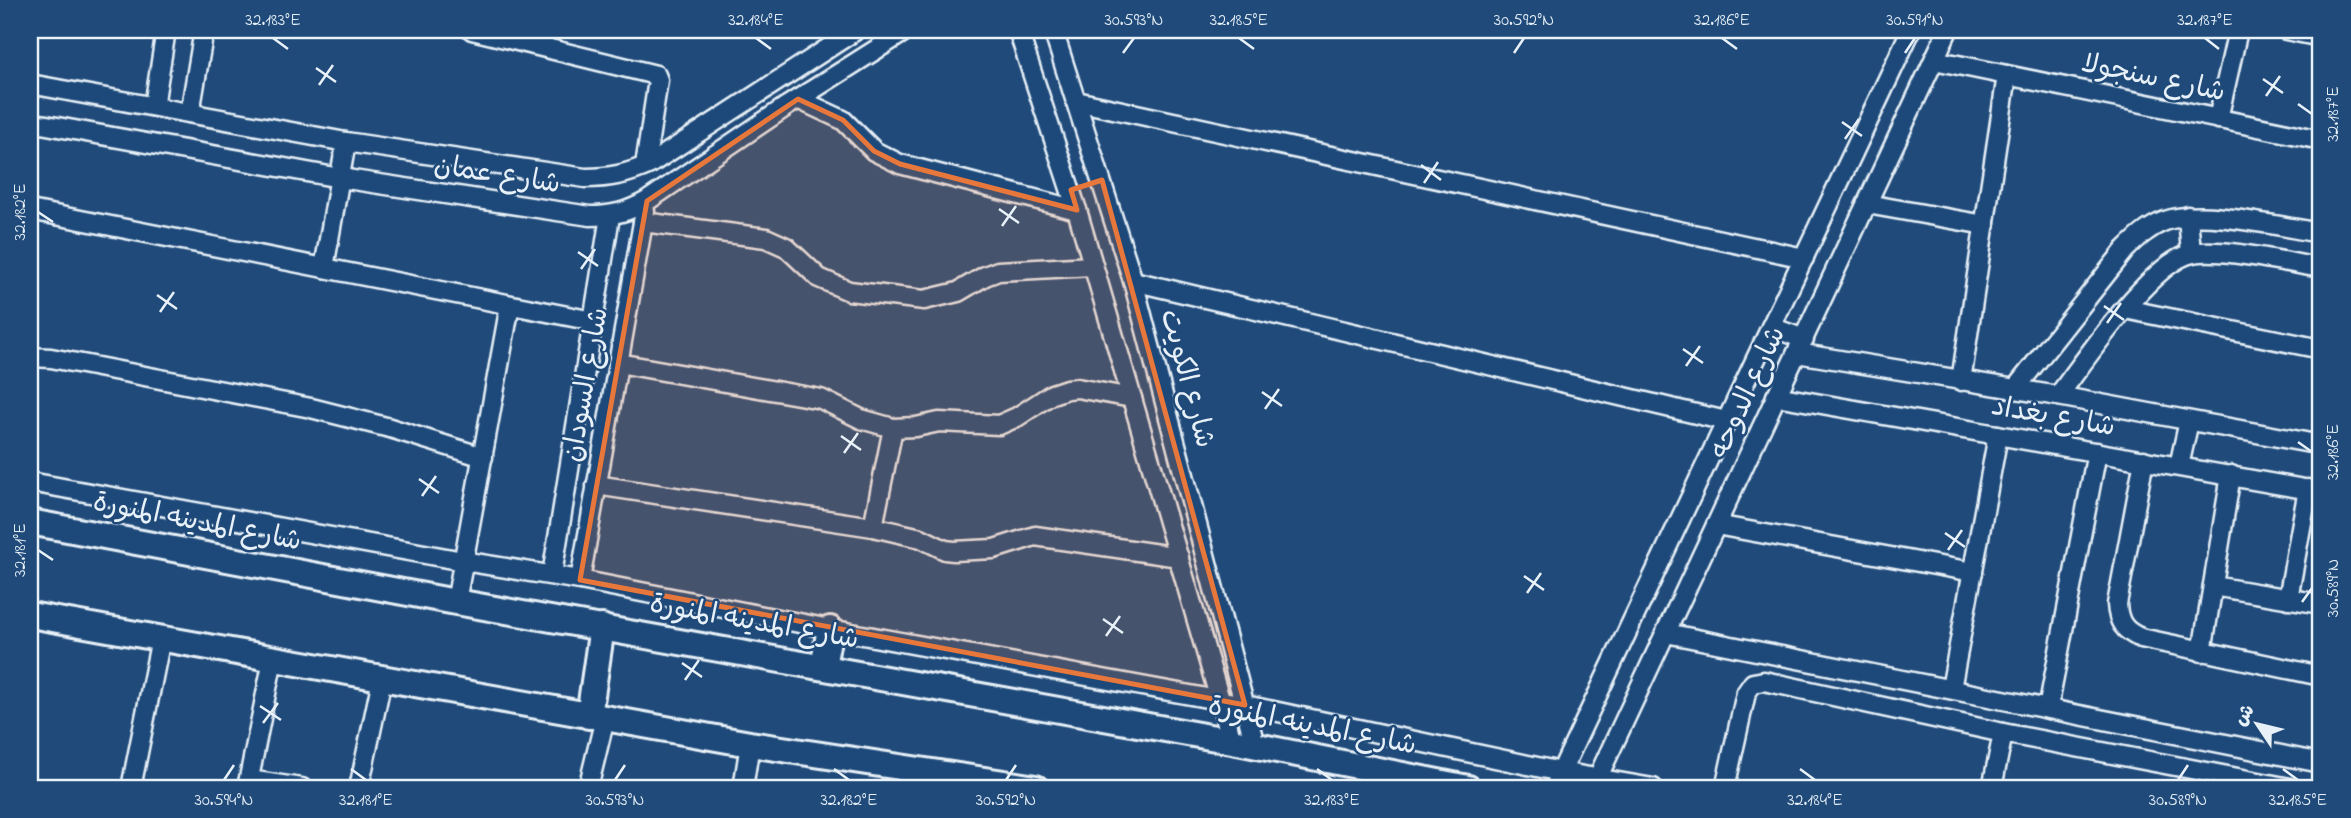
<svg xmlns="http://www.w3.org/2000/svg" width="2351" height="818" viewBox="0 0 2351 818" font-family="'Indie Flower','Playpen Sans Arabic',sans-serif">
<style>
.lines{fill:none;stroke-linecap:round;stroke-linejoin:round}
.minor-casing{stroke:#e8f1f8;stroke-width:23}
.secondary-casing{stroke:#e8f1f8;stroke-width:30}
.minor{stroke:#1f4a7a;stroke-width:18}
.secondary{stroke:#1f4a7a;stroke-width:24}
.marked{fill:#e8773b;fill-opacity:0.2;stroke:#e8773b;stroke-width:5;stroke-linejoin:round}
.ticks{fill:none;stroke:#e8f1f8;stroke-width:2.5}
.labels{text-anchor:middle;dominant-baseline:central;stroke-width:5;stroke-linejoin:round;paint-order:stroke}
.street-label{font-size:28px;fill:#e8f1f8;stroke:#1f4a7a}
.neatline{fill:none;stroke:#e8f1f8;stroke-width:2.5}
.ticks-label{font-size:18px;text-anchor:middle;fill:#e8f1f8}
</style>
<rect width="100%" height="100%" fill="#1f4a7a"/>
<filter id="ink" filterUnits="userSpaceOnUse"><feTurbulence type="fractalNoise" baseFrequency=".0143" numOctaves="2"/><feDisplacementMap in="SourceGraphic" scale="14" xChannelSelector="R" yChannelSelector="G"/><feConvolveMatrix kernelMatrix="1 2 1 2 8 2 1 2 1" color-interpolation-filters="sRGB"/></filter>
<g filter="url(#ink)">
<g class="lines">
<defs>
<g id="minor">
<path d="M472,30L656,75L658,80L645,166"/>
<path d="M1018,30L1077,210L1232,741"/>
<path d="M1053,30L1133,281L1255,745"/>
<path d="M2286,30L2321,37"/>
<path d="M1934,60L2321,140"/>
<path d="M30,84L346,142L585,178C610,178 628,174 650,164L856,30"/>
<path d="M798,99L843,120L874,151L900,164L1077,210"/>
<path d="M1076,101L1804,258"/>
<path d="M154,106L166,30"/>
<path d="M190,113L204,30"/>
<path d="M2218,119L2238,30"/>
<path d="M30,122L340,178L590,216C612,216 628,212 647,201L787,106L907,30"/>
<path d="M1867,204L1985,225"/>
<path d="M30,210L593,321"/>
<path d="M2188,216L2191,253"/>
<path d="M643,222L766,238L786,247L819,278L849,291L924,300L958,292L985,276L998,271L1093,266"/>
<path d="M324,268L346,142"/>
<path d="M1133,281L1726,421"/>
<path d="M2125,309L2321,349"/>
<path d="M1771,327L1804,339"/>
<path d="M1797,353L2058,396L2321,445"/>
<path d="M30,357L51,358L311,408L390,428L483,457"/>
<path d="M618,363L821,399L861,419L893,428L916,427L939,422L999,425L1017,417L1052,394L1067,389L1077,388L1132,398"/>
<path d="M1961,381L2007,75"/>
<path d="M2015,389L2125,250C2137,238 2149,227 2165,221C2202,208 2281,227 2321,233"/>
<path d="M1776,396L2321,492"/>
<path d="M2058,396C2085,361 2151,261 2193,253C2222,247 2289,263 2321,268"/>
<path d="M2144,460L2117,604C2118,622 2124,631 2141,638L2321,676"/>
<path d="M2179,466L2189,421"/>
<path d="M30,482L463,561L580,580L830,629L1245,705L1561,772L1653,788"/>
<path d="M596,485L873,527L921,538L945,550L954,551L994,549L1035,536L1179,557"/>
<path d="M1716,525L1973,572"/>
<path d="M873,527L893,428"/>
<path d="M552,575L610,216"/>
<path d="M580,580L645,211"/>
<path d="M2213,586L2321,604"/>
<path d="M2288,599L2308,489"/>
<path d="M456,602L510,305"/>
<path d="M1666,633L2321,763"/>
<path d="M2202,652L2231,475"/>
<path d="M1951,689L1998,435"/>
<path d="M2048,709L2097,452"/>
<path d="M1597,779L1948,30"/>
<path d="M249,780L302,788"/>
<path d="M131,788L161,638"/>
<path d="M247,788L273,659"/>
<path d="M359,788L382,679"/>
<path d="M588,788L605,718"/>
<path d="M743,788L750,744"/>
<path d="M1555,788L1561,772L1911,30"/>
<path d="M1725,788L1746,693L1753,683L1764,681L2003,733L2290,788"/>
<path d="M1992,788L2003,733"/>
</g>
<g id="secondary">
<path d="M30,522L456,602L1232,741L1468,788"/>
<path d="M30,615L750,744L1036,788"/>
<path d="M823,666L830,629"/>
<path d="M589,716L602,627"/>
</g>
</defs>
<use href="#minor" class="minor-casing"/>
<use href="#secondary" class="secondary-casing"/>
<use href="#minor" class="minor"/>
<use href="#secondary" class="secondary"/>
</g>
</g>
<path class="marked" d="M798,99L843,120L874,151L900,164L1077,210L1071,190L1102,180L1245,705L580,580L647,201Z"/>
<path class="ticks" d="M273,38L288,49M756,38L771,49M1239,38L1254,49M1722,38L1737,49M2205,38L2219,49M1123,53L1134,38M1514,53L1524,38M1905,53L1915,38M316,68L336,82M2263,79L2283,93M319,85L333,65M2266,96L2280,76M2298,104L2312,114M1842,122L1862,136M1845,139L1859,119M1421,165L1441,180M1424,183L1438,162M999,209L1019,223M38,212L53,222M1002,226L1016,206M578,252L598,266M581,269L595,249M157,295L177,309M2104,306L2124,320M160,312L174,292M2107,323L2121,303M1683,349L1703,363M1686,366L1700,346M1262,392L1282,406M1265,409L1279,389M841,436L861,450M2298,442L2312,452M844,453L858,433M419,479L439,493M422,496L436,476M1945,533L1965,547M38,550L53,560M1948,550L1962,530M1524,576L1544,590M1527,593L1541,573M2302,602L2312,588M1103,619L1123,633M1106,636L1120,616M682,663L702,677M685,680L699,660M260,706L281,720M263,723L278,703M351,769L366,780M834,769L849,780M1317,769L1332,780M1800,769L1815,780M2283,769L2298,780M224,780L234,765M615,780L625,765M1006,780L1016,765M2178,780L2188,765"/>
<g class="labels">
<g class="street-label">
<text transform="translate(2153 79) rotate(12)">شارع سنجولا</text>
<text transform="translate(497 176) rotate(9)">شارع عمان</text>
<text transform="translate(1186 379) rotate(75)">شارع الكويت</text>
<text transform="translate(587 385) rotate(-80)">شارع السودان</text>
<text transform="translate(1749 393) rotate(-65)">شارع الدوحه</text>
<text transform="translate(2053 418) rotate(10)">شارع بغداد</text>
<text transform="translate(197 523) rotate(11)">شارع المدينه المنورة</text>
<text transform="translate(754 623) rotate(10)">شارع المدينه المنورة</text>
<text transform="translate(1312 727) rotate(11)">شارع المدينه المنورة</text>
</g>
</g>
<rect width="2351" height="818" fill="none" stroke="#1f4a7a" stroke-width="77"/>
<g transform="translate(2257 724) rotate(305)" stroke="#1f4a7a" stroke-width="5" paint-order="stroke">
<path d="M0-5L12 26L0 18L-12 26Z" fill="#e8f1f8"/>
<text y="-10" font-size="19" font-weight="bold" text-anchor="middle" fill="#e8f1f8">ش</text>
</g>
<rect x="38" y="38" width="2274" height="742" class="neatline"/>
<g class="ticks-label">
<text x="273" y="25">32.183°E</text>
<text x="756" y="25">32.184°E</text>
<text x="1134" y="25">30.593°N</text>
<text x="1239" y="25">32.185°E</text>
<text x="1524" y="25">30.592°N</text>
<text x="1722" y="25">32.186°E</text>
<text x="1915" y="25">30.591°N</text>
<text x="2205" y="25">32.187°E</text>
<text transform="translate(2332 114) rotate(-90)" y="6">32.187°E</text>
<text transform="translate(19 212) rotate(-90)" y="6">32.182°E</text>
<text transform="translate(2332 452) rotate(-90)" y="6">32.186°E</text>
<text transform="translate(19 550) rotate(-90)" y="6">32.181°E</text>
<text transform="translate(2332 588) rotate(-90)" y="6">30.589°N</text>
<text x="224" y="805">30.594°N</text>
<text x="366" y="805">32.181°E</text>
<text x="615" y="805">30.593°N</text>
<text x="849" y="805">32.182°E</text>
<text x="1006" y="805">30.592°N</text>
<text x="1332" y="805">32.183°E</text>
<text x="1815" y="805">32.184°E</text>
<text x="2178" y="805">30.589°N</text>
<text x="2298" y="805">32.185°E</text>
</g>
</svg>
